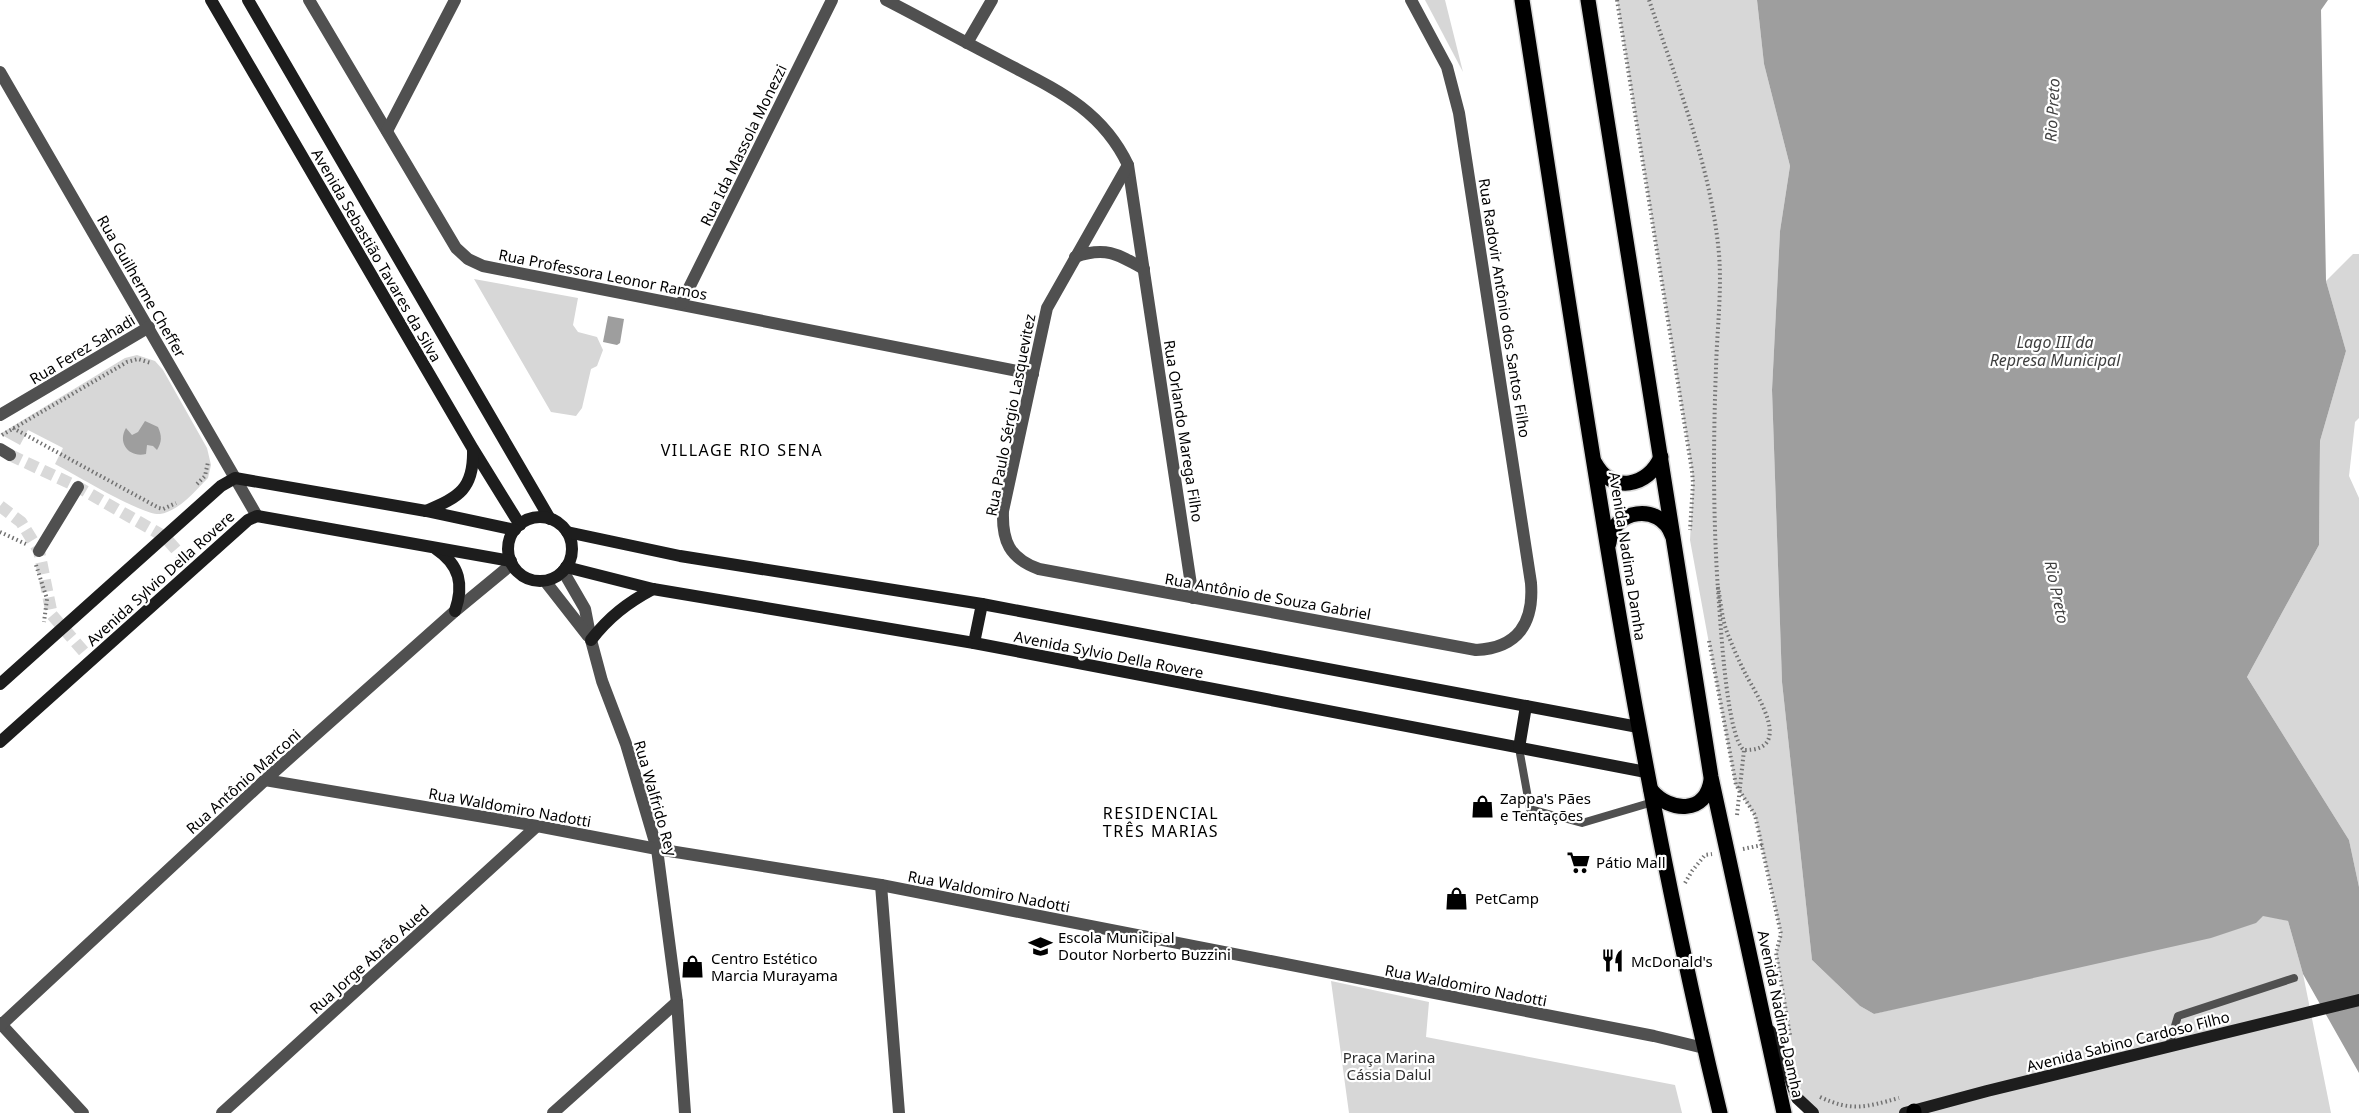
<svg xmlns="http://www.w3.org/2000/svg" width="2359" height="1113" viewBox="0 0 2359 1113" font-family="'Noto Sans',sans-serif">
<style>
.green{fill:#d7d7d7}
.water{fill:#9e9e9e}
.lines{fill:none;stroke-linecap:round;stroke-linejoin:round}
.minor-tunnel{stroke:#d9d9d9;stroke-width:12;stroke-dasharray:12 6;stroke-linecap:butt}
.primary-casing{stroke:#dbdbdb;stroke-width:18}
.path{stroke:#727272;stroke-width:4;stroke-dasharray:1.5 3;stroke-linecap:butt}
.service{stroke:#505050;stroke-width:8}
.minor{stroke:#505050;stroke-width:12}
.secondary{stroke:#1d1d1d;stroke-width:12}
.primary{stroke:#000;stroke-width:15}
.labels{text-anchor:middle;dominant-baseline:central;stroke-width:4.5;stroke-linejoin:round;paint-order:stroke}
.street-label{font-size:15px;fill:#000;stroke:#fff}
.poi-label{font-size:15px;fill:#000;stroke:#fff;text-anchor:start}
.park-label{font-size:15px;fill:#2e2e2e;stroke:#fff}
.water-label{font-size:16px;font-style:italic;fill:#3f3f3f;stroke:#fff}
.neighbourhood-label{font-size:16px;letter-spacing:1.5px;fill:#000;stroke:#fff}
</style>
<rect width="100%" height="100%" fill="#fff"/>
<g class="green">
<path d="M1425,0H1445L1463,72Z"/>
<path d="M1617,0H1757L1764,64L1790,166L1780,231L1772,390L1782,682L1812,960L1860,1006L1874,1014L2263,915L2288,921L2303,974L2331,1113H1803L1790,1085L1798,1079L1776,953L1781,934L1755,816L1735,785L1690,540L1693,483L1692,471Z"/>
<path d="M2353,254H2359V418L2355,422L2349,476L2359,498V887L2349,840L2247,677L2319,545L2320,441L2346,351L2326,281Z"/>
<path d="M474,279L578,298L573,325L578,332L597,337L603,350L597,366L591,369L582,408L576,416L551,412Z"/>
<path d="M137,355L155,361L163,370L207,448L211,465L208,478C195,491 179,511 160,514C143,516 74,474 55,464L63,448L28,430L20,445L0,434L125,358Z"/>
<path d="M1331,981L1429,1002L1426,1037L1675,1085L1682,1113H1349Z"/>
</g>
<g class="water">
<path d="M1757,0H2328L2321,10L2326,281L2346,351L2320,441L2319,545L2247,677L2349,840L2359,887V1073L2303,974L2288,921L2263,916L2256,923L2211,938L1874,1014L1860,1006L1812,960L1782,682L1772,390L1780,231L1790,166L1764,64Z"/>
<path d="M608,316L624,319L620,343L617,345L603,342Z"/>
<path d="M145,421L158,427C162,436 162,442 157,450L153,446L147,445L146,454C129,458 117,443 126,428L132,435L138,432Z"/>
</g>
<g class="lines">
<g class="minor-tunnel">
<path d="M10,455L78,487L165,537L193,569"/>
<path d="M0,506L21,522L39,551L52,615L91,660"/>
</g>
<defs>
<g id="primary">
<path d="M1522,0C1580,372 1631,746 1720,1113"/>
<path d="M1588,0L1711,777L1784,1113"/>
<path d="M1595,463C1612,494 1648,487 1661,457"/>
<path d="M1609,543C1612,509 1660,502 1672,535"/>
<path d="M1651,790C1670,813 1706,814 1711,780"/>
<path d="M1914,1111V1113"/>
</g>
</defs>
<use href="#primary" class="primary-casing"/>
<g class="path">
<path d="M1617,0L1692,471L1693,483L1690,530"/>
<path d="M1649,0C1677,83 1711,166 1719,254C1722,291 1717,330 1716,368C1713,446 1713,526 1719,604C1721,628 1727,738 1744,750C1794,751 1758,697 1746,675C1740,663 1734,650 1729,637C1722,622 1721,603 1718,587"/>
<path d="M13,428L159,508L163,509L176,503"/>
<path d="M2,435L127,362L138,359L151,363"/>
<path d="M197,484L205,476L208,462"/>
<path d="M0,532L28,545"/>
<path d="M36,565L47,599L44,622"/>
<path d="M1709,641L1736,785L1755,815L1781,934L1776,953L1790,1035"/>
<path d="M1737,815L1744,750"/>
<path d="M1743,849L1762,845"/>
<path d="M1685,883L1692,871L1705,855L1712,854"/>
<path d="M1820,1097C1852,1112 1866,1107 1899,1098"/>
</g>
<g class="service">
<path d="M1519,748L1530,809L1582,823L1653,802"/>
<path d="M2169,1046L2178,1016L2294,978"/>
</g>
<g class="minor">
<path d="M309,0L456,248L468,259L483,266L1033,374"/>
<path d="M886,0C923,19 959,39 996,58C1050,87 1100,106 1128,165L1193,598"/>
<path d="M967,43L992,0"/>
<path d="M0,72L257,516"/>
<path d="M387,131L455,0"/>
<path d="M1128,165L1047,308L1003,511C1002,541 1009,558 1039,569L1476,650C1518,648 1534,623 1531,583L1459,113L1447,67L1411,0"/>
<path d="M1075,257C1105,246 1118,254 1144,269"/>
<path d="M681,304L832,0"/>
<path d="M0,415L149,327"/>
<path d="M0,449L10,455"/>
<path d="M39,551L78,487"/>
<path d="M563,571L585,609L591,640L602,681L626,744L657,849L677,1002L685,1113"/>
<path d="M545,581L588,636"/>
<path d="M265,780L537,826L657,849L881,885L1654,1036L1704,1048"/>
<path d="M881,885L899,1113"/>
<path d="M0,1023L83,1113"/>
<path d="M0,1026L265,780L455,611L512,564"/>
<path d="M222,1113L537,826"/>
<path d="M553,1113L677,1002"/>
</g>
<g class="secondary">
<path d="M211,0L473,449L520,525"/>
<path d="M248,0L550,519"/>
<path d="M426,511C459,497 474,489 473,450"/>
<circle cx="540" cy="549" r="32"/>
<path d="M567,532L680,556L982,604L1638,727"/>
<path d="M436,549C460,565 464,585 455,611"/>
<path d="M566,567L653,589L974,643L1646,772"/>
<path d="M591,640C609,617 627,603 653,589"/>
<path d="M974,643L982,604"/>
<path d="M0,684L221,486L235,478L426,511L515,530"/>
<path d="M0,742L248,520L257,516L511,561"/>
<path d="M1519,748L1526,706"/>
<path d="M1770,1031L1781,1053L1797,1098L1813,1113"/>
<path d="M1905,1113L1987,1091L2359,1000"/>
</g>
<use href="#primary" class="primary"/>
</g>
<defs>
<symbol id="shop-bare" viewBox="-9 -9 18 18"><path d="M-5-2.5h2.3a2.7 3.5 0 0 1 5.4 0H5L5.5 6h-11ZM-1.5-2.5h3a1.5 2.3 0 0 0-3 0Z" fill="#000" stroke="#fff" stroke-width="2.5" paint-order="stroke"/></symbol>
<symbol id="supermarket-bare" viewBox="-9 -9 18 18"><path d="M-6-5.5h2.5l.6 2H6L4.5 2H-2.5L-4.4-4H-6ZM-1.5 3.2a1.3 1.3 0 1 0 .1 0ZM3 3.2a1.3 1.3 0 1 0 .1 0Z" fill="#000" stroke="#fff" stroke-width="2.5" paint-order="stroke"/></symbol>
<symbol id="school-bare" viewBox="-9 -9 18 18"><path d="M0-5L7-2L0 1L-7-2ZM-4 1L0 2.5L4 1V4Q0 6-4 4Z" fill="#000" stroke="#fff" stroke-width="2.5" paint-order="stroke"/></symbol>
<symbol id="restaurant-bare" viewBox="-9 -9 18 18"><path d="M-5-6h1v4h1v-4h1v4h1v-4h1v5L-1.5 .5V6h-2V.5L-5-1ZM5-6V6H3V1.5H1.5Q1.5-4 5-6Z" fill="#000" stroke="#fff" stroke-width="2.5" paint-order="stroke"/></symbol>
</defs>
<g fill-rule="evenodd">
<use href="#shop-bare" x="1466" y="790" width="33" height="33"/>
<use href="#supermarket-bare" x="1562" y="846" width="33" height="33"/>
<use href="#shop-bare" x="1440" y="882" width="33" height="33"/>
<use href="#school-bare" x="1024" y="930" width="33" height="33"/>
<use href="#restaurant-bare" x="1596" y="944" width="33" height="33"/>
<use href="#shop-bare" x="676" y="950" width="33" height="33"/>
</g>
<g class="labels">
<g class="street-label">
<text transform="translate(743 145) rotate(-64)">Rua Ida Massola Monezzi</text>
<text transform="translate(377 255) rotate(60)">Avenida Sebastião Tavares da Silva</text>
<text transform="translate(603 274) rotate(11)">Rua Professora Leonor Ramos</text>
<text transform="translate(142 286) rotate(60)">Rua Guilherme Cheffer</text>
<text transform="translate(1505 308) rotate(81)">Rua Radovir Antônio dos Santos Filho</text>
<text transform="translate(82 349) rotate(-31)">Rua Ferez Sahadi</text>
<text transform="translate(1010 415) rotate(-79)">Rua Paulo Sérgio Lasquevitez</text>
<text transform="translate(1184 431) rotate(81)">Rua Orlando Marega Filho</text>
<text transform="translate(1628 556) rotate(81)">Avenida Nadima Damha</text>
<text transform="translate(160 578) rotate(-42)">Avenida Sylvio Della Rovere</text>
<text transform="translate(1268 596) rotate(10)">Rua Antônio de Souza Gabriel</text>
<text transform="translate(1109 654) rotate(11)">Avenida Sylvio Della Rovere</text>
<text transform="translate(243 781) rotate(-42)">Rua Antônio Marconi</text>
<text transform="translate(656 798) rotate(74)">Rua Walfrido Rey</text>
<text transform="translate(510 807) rotate(10)">Rua Waldomiro Nadotti</text>
<text transform="translate(989 891) rotate(11)">Rua Waldomiro Nadotti</text>
<text transform="translate(369 959) rotate(-42)">Rua Jorge Abrão Aued</text>
<text transform="translate(1466 985) rotate(11)">Rua Waldomiro Nadotti</text>
<text transform="translate(1781 1014) rotate(78)">Avenida Nadima Damha</text>
<text transform="translate(2128 1041) rotate(-14)">Avenida Sabino Cardoso Filho</text>
</g>
<g class="poi-label">
<text x="1500" y="798">Zappa's Pães<tspan x="1500" dy="17">e Tentações</tspan></text>
<text x="1596" y="862">Pátio Mall</text>
<text x="1475" y="898">PetCamp</text>
<text x="1058" y="937">Escola Municipal<tspan x="1058" dy="17">Doutor Norberto Buzzini</tspan></text>
<text x="711" y="958">Centro Estético<tspan x="711" dy="17">Marcia Murayama</tspan></text>
<text x="1631" y="961">McDonald's</text>
</g>
<g class="park-label">
<text x="1389" y="1057">Praça Marina<tspan x="1389" dy="17">Cássia Dalul</tspan></text>
</g>
<g class="water-label">
<text transform="translate(2052 110) rotate(-87)">Rio Preto</text>
<text x="2055" y="342">Lago III da<tspan x="2055" dy="18">Represa Municipal</tspan></text>
<text transform="translate(2057 592) rotate(78)">Rio Preto</text>
</g>
<g class="neighbourhood-label">
<text x="742" y="450">VILLAGE RIO SENA</text>
<text x="1161" y="813">RESIDENCIAL<tspan x="1161" dy="18">TRÊS MARIAS</tspan></text>
</g>
</g>
</svg>
